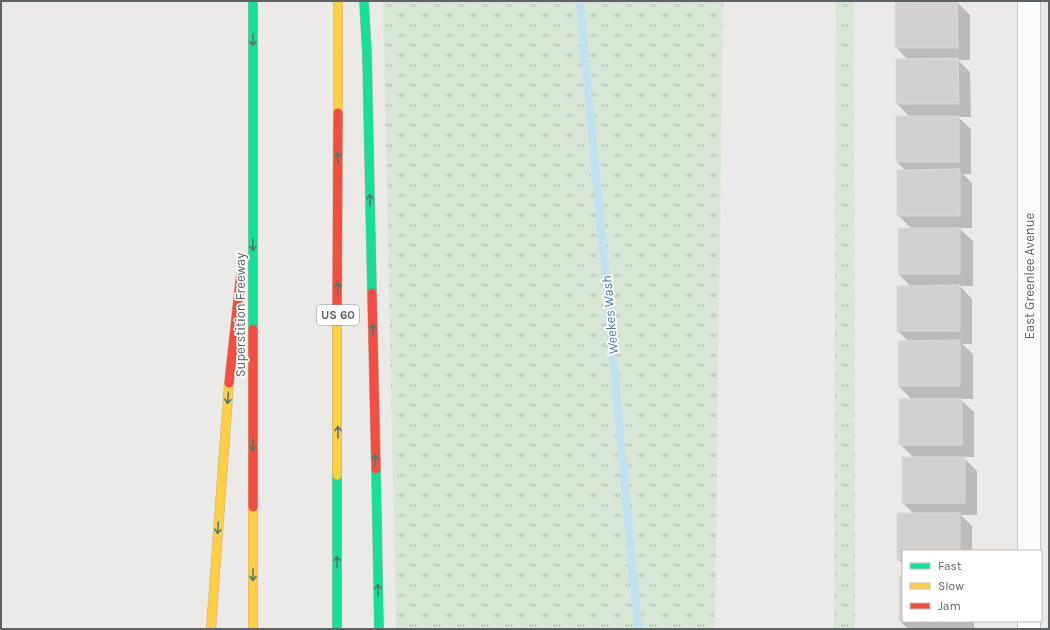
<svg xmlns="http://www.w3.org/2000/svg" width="1050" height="630" viewBox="0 0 1050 630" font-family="Karla,sans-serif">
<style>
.grass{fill:url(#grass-tufts)}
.shadow{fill:#0003}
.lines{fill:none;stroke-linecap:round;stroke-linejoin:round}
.stream{stroke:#c0e1f2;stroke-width:8}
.building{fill:#d3d1d0;stroke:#dcdad7}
.street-casing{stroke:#c7c7c7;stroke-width:24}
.fast-casing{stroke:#c1b098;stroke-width:10}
.slow-casing{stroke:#c1b098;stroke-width:10}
.jam-casing{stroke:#c1b098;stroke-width:10}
.street{stroke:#fcfcfc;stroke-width:22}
.fast{stroke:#16e098;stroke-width:9}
.slow{stroke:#ffcf43;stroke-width:9}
.jam{stroke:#f24e42;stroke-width:9}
.oneway{stroke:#4f7a6e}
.labels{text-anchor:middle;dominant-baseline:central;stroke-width:3.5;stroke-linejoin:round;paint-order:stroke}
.shield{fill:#fff;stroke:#8e9092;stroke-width:1}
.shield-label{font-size:12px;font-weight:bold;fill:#5d6164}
.street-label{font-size:13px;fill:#5d6164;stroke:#fff}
.water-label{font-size:14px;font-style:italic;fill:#487a9f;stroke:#fff}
</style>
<defs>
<pattern id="grass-tufts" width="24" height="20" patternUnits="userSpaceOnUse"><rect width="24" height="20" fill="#d8e6d5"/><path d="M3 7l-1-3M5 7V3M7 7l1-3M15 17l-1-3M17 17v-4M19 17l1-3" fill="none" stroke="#b2beb0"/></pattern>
</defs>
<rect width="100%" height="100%" fill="#eceae8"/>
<g class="grass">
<path d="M383,1H723L715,624L713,629H396Z"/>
<path d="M836,1H854L855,629H834Z"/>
</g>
<g class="shadow">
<path d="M957,2L970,15V60H958L970,72L971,117H958L971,129V174H963L972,183V228H959L973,241V286H960L972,299V344H962L973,354V399H960L974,412V457H963L977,471V515H961L972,526V551H903V564L898,559L914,514L903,503L914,458L900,444L912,400L899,386V342H909L898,331V287H911L899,274L912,229L898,215L906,171L897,162L910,117L897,104L908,60L896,47Z"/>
<path d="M903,577V621H974V629H908L900,621Z"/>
</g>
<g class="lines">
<path class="stream" d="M580,1L638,625L640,629"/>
</g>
<g class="building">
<path d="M957,1L958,48H895V2Z"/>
<path d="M958,58L959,104H896V59Z"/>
<rect x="896" y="116" width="63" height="46"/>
<path d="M960,169V216H897V170Z"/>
<rect x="898" y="228" width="62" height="46"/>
<path d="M960,285V331H897V286Z"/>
<path d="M960,340V386H898V341Z"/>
<rect x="899" y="399" width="63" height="46"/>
<rect x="902" y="457" width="63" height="46"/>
<path d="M897,513H960V551H903V559H897Z"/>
<path d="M899,576H903V621H962H899Z"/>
</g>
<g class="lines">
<defs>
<g id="street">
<path d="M1029,1V551"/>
<path d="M1029,621V629"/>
</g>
<g id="fast">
<path d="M253,1V329"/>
<path d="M364,1L367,54L372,293"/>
<path d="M376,469L379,629"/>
<path d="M337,629V475"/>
</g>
<g id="slow">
<path d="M338,113V1"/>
<path d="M337,475V321"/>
<path d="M253,507V629"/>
<path d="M211,629L229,383"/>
</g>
<g id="jam">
<path d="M372,293L376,469"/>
<path d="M337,321L338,113"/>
<path d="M253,329V507"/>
<path d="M229,383L241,273"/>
</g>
</defs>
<use href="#street" class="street-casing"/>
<use href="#fast" class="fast-casing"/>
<use href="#slow" class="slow-casing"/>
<use href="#jam" class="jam-casing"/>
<use href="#street" class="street"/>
<use href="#fast" class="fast"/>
<use href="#slow" class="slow"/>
<use href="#jam" class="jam"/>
</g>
<defs><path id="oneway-shaft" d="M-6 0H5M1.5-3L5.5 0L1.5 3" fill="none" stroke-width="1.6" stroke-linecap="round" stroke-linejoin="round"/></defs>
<g class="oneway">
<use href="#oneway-shaft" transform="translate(253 40) rotate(90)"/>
<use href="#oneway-shaft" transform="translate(338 158) rotate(-90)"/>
<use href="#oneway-shaft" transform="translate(370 200) rotate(-91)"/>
<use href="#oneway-shaft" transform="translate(253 245) rotate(90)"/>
<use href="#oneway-shaft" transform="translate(338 288) rotate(-90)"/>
<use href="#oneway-shaft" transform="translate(373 330) rotate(-91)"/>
<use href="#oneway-shaft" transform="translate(228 398) rotate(95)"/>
<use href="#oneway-shaft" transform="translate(338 432) rotate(-90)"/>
<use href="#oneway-shaft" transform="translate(253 445) rotate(90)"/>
<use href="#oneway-shaft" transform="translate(375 460) rotate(-91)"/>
<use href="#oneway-shaft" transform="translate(218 528) rotate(94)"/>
<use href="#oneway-shaft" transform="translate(337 562) rotate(-90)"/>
<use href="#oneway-shaft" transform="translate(253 575) rotate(90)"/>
<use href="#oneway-shaft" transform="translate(378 590) rotate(-91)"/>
</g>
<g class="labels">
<rect class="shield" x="317" y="305" width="42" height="20" rx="3"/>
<g class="shield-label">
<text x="338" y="315">US 60</text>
</g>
<g class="street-label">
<text transform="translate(1029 276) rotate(-90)">East Greenlee Avenue</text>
<text transform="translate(240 315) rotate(-90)">Superstition Freeway</text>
</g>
<g class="water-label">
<text transform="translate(610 315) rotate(-95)">Weekes Wash</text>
</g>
</g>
<rect width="1050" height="630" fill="none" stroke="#5d6164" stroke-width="4"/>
<rect x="902" y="550" width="140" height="72" fill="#ffffff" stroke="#bec0c1"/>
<rect x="910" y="563" width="20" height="6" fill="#16e098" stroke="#bec0c1"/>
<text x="938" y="570" font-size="12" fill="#5d6164">Fast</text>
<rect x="910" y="583" width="20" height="6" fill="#ffcf43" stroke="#bec0c1"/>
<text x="938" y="590" font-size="12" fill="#5d6164">Slow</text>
<rect x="910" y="603" width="20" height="6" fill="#f24e42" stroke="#bec0c1"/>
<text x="938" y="610" font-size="12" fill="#5d6164">Jam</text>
</svg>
